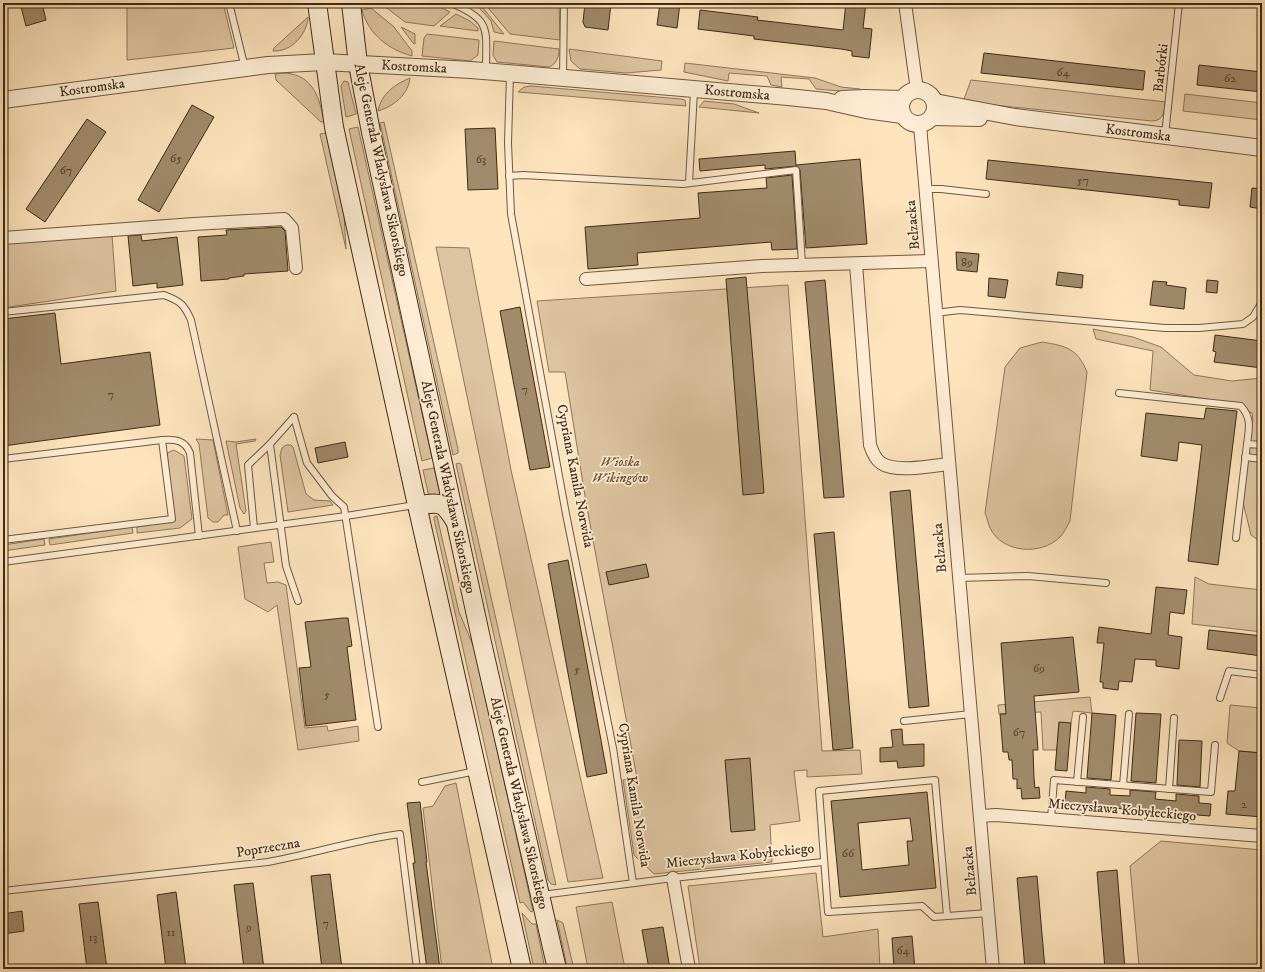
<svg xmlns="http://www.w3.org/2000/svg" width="1265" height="972" viewBox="0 0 1265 972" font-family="'IM FELL DW Pica',serif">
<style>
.green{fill:#ddc4a0;stroke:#8e775a}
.building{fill:#a18b6c;stroke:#3e2a15;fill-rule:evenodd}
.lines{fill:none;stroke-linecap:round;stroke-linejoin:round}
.service-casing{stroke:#6e583f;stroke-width:8}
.minor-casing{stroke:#6e583f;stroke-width:14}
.tertiary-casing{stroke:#6e583f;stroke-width:18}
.secondary-casing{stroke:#3e2a15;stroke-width:20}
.service{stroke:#feedd4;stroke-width:6}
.minor{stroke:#feedd4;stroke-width:12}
.tertiary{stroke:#feedd4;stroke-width:16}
.secondary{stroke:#feedd4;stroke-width:18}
.labels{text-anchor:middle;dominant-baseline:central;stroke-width:3.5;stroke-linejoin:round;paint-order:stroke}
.number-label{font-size:12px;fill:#57422b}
.street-label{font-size:14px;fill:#3e2a15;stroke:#feedd4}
.park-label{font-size:14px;font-style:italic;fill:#665038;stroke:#feedd4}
</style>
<rect width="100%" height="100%" fill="#fde4bd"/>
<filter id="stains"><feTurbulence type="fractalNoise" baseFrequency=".005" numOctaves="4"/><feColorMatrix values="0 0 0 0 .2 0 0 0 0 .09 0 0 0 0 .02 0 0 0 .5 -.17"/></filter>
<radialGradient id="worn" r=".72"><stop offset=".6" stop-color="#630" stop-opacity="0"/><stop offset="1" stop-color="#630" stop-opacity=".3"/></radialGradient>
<g class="green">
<path d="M127,3H223L234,48L127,60Z"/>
<path d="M401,3H432L450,12L434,26L405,22L383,5Z"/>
<path d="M475,3H479L504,34L494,32L491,21Z"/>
<path d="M484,3H559L560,40L510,34Z"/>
<path d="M371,8L394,27L412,51V56C388,49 369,35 362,10Z"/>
<path d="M456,14L470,21L478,28V31L440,26Z"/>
<path d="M308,17C307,34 292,52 273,51L274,48Z"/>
<path d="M401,27L415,34V44L413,43Z"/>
<path d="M427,34L479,40L478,55L470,61L422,56L424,38Z"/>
<path d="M494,41L559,49C559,56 557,64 549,67L497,62L493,55Z"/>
<path d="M569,49L662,61L661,70L626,73L580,69L571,61Z"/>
<path d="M685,63L815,78L841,87L860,89L863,93L816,89L809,79L781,77L782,87L771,85L767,76L729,73L728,81L684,72Z"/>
<path d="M285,73C313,75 320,98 324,122H321L276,80L275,74Z"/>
<path d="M410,78C408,95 394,106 378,111C381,94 395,84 410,78Z"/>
<path d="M971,80L1166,102C1164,111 1164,121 1152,121L963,102Z"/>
<path d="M344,81L348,82L356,114L346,117L341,86Z"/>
<path d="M531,86L681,99L685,100L686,106L518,92L524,87Z"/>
<path d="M1185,94L1262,103V120L1183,111Z"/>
<path d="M704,101L734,104L759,113L699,107Z"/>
<path d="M384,122L458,449V453L453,455L380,123Z"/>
<path d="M358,127L432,458L422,461L349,129Z"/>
<path d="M326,133L344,215L346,249L320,134Z"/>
<path d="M112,235L116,291L3,308V244Z"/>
<path d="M436,247L469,248L511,470L603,878L568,882Z"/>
<path d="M788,285L822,751L860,750L862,774L807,777V770L794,771L800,821L770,825L772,862L654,874L634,855L623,780L637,778L586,502L565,372H549L537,301Z"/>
<path d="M1093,329L1133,337L1161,347L1194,375L1232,381L1262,378V543L1251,535L1241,494L1243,464L1253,420L1252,413L1225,402L1150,390L1153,351L1096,339Z"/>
<path d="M1042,342C1066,346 1077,348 1087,372L1070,521C1067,526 1064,533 1060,537C1041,556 1002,553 990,528C988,523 987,517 985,513L1005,367L1020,348Z"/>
<path d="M196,439L213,440L228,515H224L218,522H213L208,518L199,444Z"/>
<path d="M256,439L255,441L236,444L246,511L244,514L240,508L226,441L236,442Z"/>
<path d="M286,445H291L293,447L306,494L314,500L330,501L333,505L288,512L280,455L282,448Z"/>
<path d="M174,450L184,456L192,519L180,528L137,533V527L175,521L167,453Z"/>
<path d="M459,463L461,464L556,885L551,884L548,880L456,464Z"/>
<path d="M434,468L440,494L429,497L423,470Z"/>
<path d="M437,516L459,612L475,650L533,911L531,912L523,902L520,903L434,519V517Z"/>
<path d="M132,527L133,533L50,545L49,539Z"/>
<path d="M44,539L45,545L3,551V545Z"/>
<path d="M271,542L274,562L264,563L267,583L278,582L286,585L305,728L327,726L328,731L358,726L359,741L298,750L277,605L268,612L245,599L238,547Z"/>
<path d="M1195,577L1209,584L1262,590V632L1192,624Z"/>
<path d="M1090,697L1092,713L1073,711L1071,723H1059L1057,750H1043L1041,712L999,714L998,705Z"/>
<path d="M1230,705L1262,708V753L1239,751L1227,743Z"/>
<path d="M456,783L493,969H442L423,808L433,806L445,786Z"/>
<path d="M1161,841L1262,850V969H1143L1139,966L1130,866Z"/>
<path d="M816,873L823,937L878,929L880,969H700L688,886Z"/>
<path d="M612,902L625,969H588L576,907Z"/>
<path d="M522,913L532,924H536L545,969H534Z"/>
<path d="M557,920L563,923L574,969H569L566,962Z"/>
</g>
<g class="building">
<path d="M20,3H42L46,20L26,26Z"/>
<path d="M585,3H611L608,30L585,27L583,22Z"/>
<path d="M660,3H680L677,28L657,25Z"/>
<path d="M846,3H866L863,28L872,29L869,58L852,56V51L841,49L754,39V36L698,29L700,10L758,17L757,20L843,30Z"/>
<path d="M984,53L1145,71L1143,90L981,73Z"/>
<path d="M1199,65L1262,72V92L1197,85Z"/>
<path d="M192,105L214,117L159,212L138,200Z"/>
<path d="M87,119L106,132L45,222L26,209Z"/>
<path d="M495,128L498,189L468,190L465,129Z"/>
<path d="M795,151L796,165L860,159L867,244L806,248L800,170L797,166L765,169V165L700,171L699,159Z"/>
<path d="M988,160L1212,183L1209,208L1179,205V200L986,179Z"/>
<path d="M792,175L797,249L772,250L771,242L637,253L638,265L588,269L585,227L700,218L698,193L767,188L766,178Z"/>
<path d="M1252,188L1262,189V209L1250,207Z"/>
<path d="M281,227L285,231L288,271L244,274V276L229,278V279L201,281L198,237L227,235L226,230Z"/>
<path d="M141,235L142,241L177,237L183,285L157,288V283L133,286L128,236Z"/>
<path d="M956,252L979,254L977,272L957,270Z"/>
<path d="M1058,272L1083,275L1082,288L1056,285Z"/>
<path d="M746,277L764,493L743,495L726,279Z"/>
<path d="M989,278L1008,280L1005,298L988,296Z"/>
<path d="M825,280L844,497L824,498L805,282Z"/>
<path d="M1207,280L1218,281L1217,293L1206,292Z"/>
<path d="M1153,281L1167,282L1166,285L1186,288L1184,309L1150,305Z"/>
<path d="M520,307L550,467L530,470L500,311Z"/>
<path d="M55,313L61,364L150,352L160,425L3,446V319Z"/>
<path d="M1215,335L1262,341V368L1214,362L1216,352L1213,351Z"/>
<path d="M1206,408L1237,411L1218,565L1188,561L1202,445L1179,442L1177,461L1141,456L1146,413L1204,419Z"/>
<path d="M345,442L348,457L318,463L315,448Z"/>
<path d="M910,490L929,706L909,708L890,492Z"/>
<path d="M834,532L853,748L833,750L814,534Z"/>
<path d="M568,560L607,773L587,777L548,564Z"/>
<path d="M646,564L649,577L609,585L606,572Z"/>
<path d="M1156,587L1187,590L1184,614L1170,612L1168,635L1182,637L1179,669L1156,666V660L1135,659L1132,682L1119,681L1118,690L1103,688V682H1100L1104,643H1097L1099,627L1151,634Z"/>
<path d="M343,618H348L352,646L347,647L356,720L306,726L299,668L311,667L305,622Z"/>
<path d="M1209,630L1262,636V656L1207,649Z"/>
<path d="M1073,637L1079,692L1034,696L1038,750H1033L1034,778L1035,788L1039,787L1040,798L1022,799L1021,788L1017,789V779H1013L1012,760H1009L1008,752H1003L1000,714H1006L1001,643Z"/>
<path d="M1092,713L1116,715L1111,780L1087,778Z"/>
<path d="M1136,713L1161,714L1156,783L1131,781Z"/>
<path d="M1059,722L1071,723L1067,771L1055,770Z"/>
<path d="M902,729L903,745L924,744V766L898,768L897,761L880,762V748L893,747L891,730Z"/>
<path d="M1179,740L1202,741L1200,787L1177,785Z"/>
<path d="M1239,751L1262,753V817L1226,814L1228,791H1235Z"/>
<path d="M750,758L755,830L731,832L725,760Z"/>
<path d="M1086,787L1110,789V795L1130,796V790L1156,792L1155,799L1176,801V794L1199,796V803L1211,804L1210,816L1065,804L1066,791L1086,793Z"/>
<path d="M927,792L936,888L840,897L831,801ZM910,818L913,841H907L909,865L862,870L858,823Z"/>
<path d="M420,802L427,862H426L440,969H427L413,863H415L407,803Z"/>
<path d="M1117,870L1125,969H1105L1097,872Z"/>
<path d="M330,874L342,969H322L311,876Z"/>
<path d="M1037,876L1045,969H1025L1017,878Z"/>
<path d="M253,883L264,969H244L234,885Z"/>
<path d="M176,892L186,969H166L157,895Z"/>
<path d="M98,902L107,969H87L79,904Z"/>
<path d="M22,911L24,931L3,934V914Z"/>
<path d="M663,927L670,969H649L642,930Z"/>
<path d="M912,936L915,969H894L892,938Z"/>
</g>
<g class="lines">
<defs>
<g id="service">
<path d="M229,3L245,68"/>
<path d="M451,3C492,20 486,29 486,70"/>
<path d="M510,74L508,143L511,214L566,514L613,748L633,883"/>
<path d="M563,77L564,3"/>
<path d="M1165,135L1179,3"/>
<path d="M509,176L523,175L683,184L796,170L802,264"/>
<path d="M689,183L694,91"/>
<path d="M925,189H941L986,194"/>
<path d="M3,312L164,295C180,301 184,304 191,320L237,531"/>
<path d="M935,313L960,310L1165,328H1199L1243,324L1253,317L1262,302"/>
<path d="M1119,393L1241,406C1252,419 1249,428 1247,444L1262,445"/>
<path d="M294,417L307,463L332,496L344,507L378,727"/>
<path d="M294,417L270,444L286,566L298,601"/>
<path d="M1245,457L1262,459"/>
<path d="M3,459L162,440C175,439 185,440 190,453L199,536"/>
<path d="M254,528L248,465L270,444"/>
<path d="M1236,538L1247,444"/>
<path d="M3,540L172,519L162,440"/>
<path d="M3,562L346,516L415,505"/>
<path d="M958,578L1028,576L1106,583"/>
<path d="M1220,698L1229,671L1262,675"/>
<path d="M904,721L971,714"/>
<path d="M422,782L476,771"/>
<path d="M1077,782L1083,717"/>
<path d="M1123,785L1129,714"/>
<path d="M1169,789L1174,718"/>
<path d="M1051,819L1054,780L1211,792L1215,745"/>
<path d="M3,891L268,862C312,854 355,840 400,834L417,969"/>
<path d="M542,895L673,878L823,862"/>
<path d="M947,916L935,780L819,791L828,912L922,906L934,917L988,913"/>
</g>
<g id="minor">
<path d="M905,3L917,90"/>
<path d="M920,125L993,969"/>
<path d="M3,238L194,224L284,219L292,228L296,268"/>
<path d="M856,264L870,445C872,451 875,459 881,463C895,473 932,466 948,464"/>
<path d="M586,279L762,266L931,261"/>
<path d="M980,816L996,815L1262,836"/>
<path d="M673,878L689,969"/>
</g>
<g id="tertiary">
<circle cx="918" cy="107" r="17"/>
<path d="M842,99L865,98L903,99"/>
<path d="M3,100L268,65L324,62L471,70L788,97L826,101L866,110L902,115"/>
<path d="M935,102L1015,117L1262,148"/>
<path d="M933,117L979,118"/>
</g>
<g id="secondary">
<path d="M317,3L334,127L417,505L522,969"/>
<path d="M351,3L358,64L371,132L482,643L557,969"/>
<path d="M417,505C440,503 442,500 455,521"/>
</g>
</defs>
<use href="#service" class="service-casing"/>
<use href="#minor" class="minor-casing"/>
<use href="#tertiary" class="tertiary-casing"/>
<use href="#secondary" class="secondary-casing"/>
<use href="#service" class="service"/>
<use href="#minor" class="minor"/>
<use href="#tertiary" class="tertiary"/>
<use href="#secondary" class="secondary"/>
</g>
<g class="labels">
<g class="number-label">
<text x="1063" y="72">64</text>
<text x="1230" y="78">62</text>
<text x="176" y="158">65</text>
<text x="481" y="159">63</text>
<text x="66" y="170">67</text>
<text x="1083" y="180">57</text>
<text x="967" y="262">89</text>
<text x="525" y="389">7</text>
<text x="111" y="394">7</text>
<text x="1039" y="668">69</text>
<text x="577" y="669">5</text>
<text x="327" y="694">5</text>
<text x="1019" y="732">67</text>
<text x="1244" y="804">2</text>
<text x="848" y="853">66</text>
<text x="326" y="923">7</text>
<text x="249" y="927">9</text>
<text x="171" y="932">11</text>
<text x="93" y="937">13</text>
<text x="903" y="950">64</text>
</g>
<g class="street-label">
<text transform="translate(414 67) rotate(3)">Kostromska</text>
<text transform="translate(1161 68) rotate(-84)">Barbórki</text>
<text transform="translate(92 88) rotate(-8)">Kostromska</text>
<text transform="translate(737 93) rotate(5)">Kostromska</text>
<text transform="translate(1138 133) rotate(7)">Kostromska</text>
<text transform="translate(381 170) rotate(78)">Aleje Generała Władysława Sikorskiego</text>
<text transform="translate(913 225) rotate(-95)">Belzacka</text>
<text transform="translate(575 476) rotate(79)">Cypriana Kamila Norwida</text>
<text transform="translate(448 487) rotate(78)">Aleje Generała Władysława Sikorskiego</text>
<text transform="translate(940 548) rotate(-95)">Belzacka</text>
<text transform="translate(634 795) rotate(81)">Cypriana Kamila Norwida</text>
<text transform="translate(519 803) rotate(77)">Aleje Generała Władysława Sikorskiego</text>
<text transform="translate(1122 810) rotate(5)">Mieczysława Kobyłeckiego</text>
<text transform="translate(268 848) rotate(-9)">Poprzeczna</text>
<text transform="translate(740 856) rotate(-6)">Mieczysława Kobyłeckiego</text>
<text transform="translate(970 871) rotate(-95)">Belzacka</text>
</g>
<g class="park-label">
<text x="620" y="462">Wioska<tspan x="620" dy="16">Wikingów</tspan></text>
</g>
</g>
<rect width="1265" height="972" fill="none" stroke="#fde4bd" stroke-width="16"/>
<rect x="4" y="4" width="1257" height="964" fill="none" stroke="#3e2a15" stroke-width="2"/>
<rect x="8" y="8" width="1249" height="956" fill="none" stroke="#3e2a15"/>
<rect width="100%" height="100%" filter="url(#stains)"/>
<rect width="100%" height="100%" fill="url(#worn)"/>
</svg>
